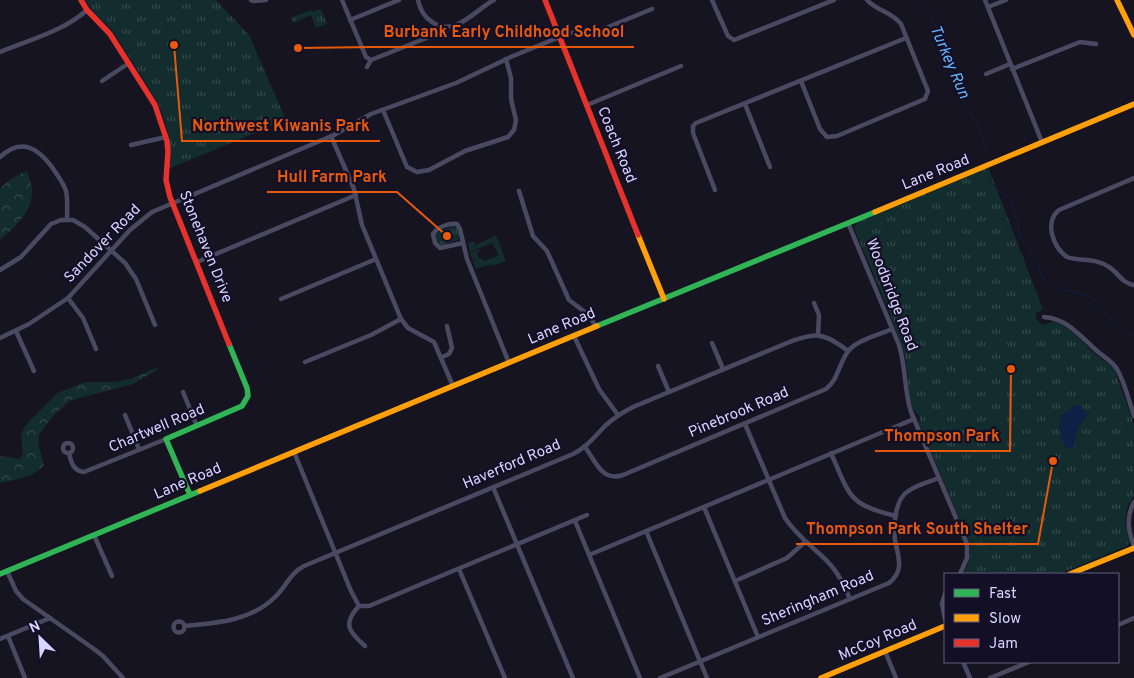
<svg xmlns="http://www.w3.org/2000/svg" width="1134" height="678" viewBox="0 0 1134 678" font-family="Overpass,sans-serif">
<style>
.grass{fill:#132c2d}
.forest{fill:url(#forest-crowns)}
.park{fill:url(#park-tufts)}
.water{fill:#0d2144}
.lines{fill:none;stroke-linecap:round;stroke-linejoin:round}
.stream{stroke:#0d2144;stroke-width:1}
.street{stroke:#4a4962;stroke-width:4.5}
.fast{stroke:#30b455;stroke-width:5.5}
.slow{stroke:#ff9f0a;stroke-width:5.5}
.jam{stroke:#e5322d;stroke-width:5.5}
.labels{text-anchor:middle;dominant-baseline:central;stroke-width:4.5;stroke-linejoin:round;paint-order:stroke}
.street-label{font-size:15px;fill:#d9d4ff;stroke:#130f26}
.water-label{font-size:16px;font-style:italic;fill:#62b6ff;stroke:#130f26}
.leader{fill:none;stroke:#e8590c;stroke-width:2}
.callout-dot{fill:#e8590c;stroke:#130f26;stroke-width:2}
.callout-label{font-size:16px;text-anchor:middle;font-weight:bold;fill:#e8590c;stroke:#130f26;stroke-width:4.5;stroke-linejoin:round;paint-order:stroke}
</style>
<defs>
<pattern id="forest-crowns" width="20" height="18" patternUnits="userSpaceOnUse" patternTransform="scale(1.25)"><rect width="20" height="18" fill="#132c2d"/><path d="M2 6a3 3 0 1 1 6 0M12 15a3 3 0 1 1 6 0" fill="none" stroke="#354a4c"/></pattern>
<pattern id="park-tufts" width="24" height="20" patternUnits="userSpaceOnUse" patternTransform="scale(1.25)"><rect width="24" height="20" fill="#132c2d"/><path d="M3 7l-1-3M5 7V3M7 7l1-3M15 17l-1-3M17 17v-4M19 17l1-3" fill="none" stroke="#354a4c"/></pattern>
</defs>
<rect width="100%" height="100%" fill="#161421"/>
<path class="grass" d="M496,235L506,261L492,266L491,264L476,269L473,262L477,260L473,261L470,253L484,248L477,253L479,258H481L484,261L497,256L498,253L492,243L470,252L468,243L474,241L476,245Z"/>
<g class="forest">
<path d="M27,171C28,176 31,182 32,187C34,209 16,227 0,240V189C6,181 17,175 27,171Z"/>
<path d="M156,368L157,370L133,384L72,400C63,405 42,427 39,436C37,445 42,456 44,465C35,477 14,480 0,483V456L20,459L23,452L21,434L26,425L57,393L86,382H115L130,379Z"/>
</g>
<g class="park">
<path d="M85,0H216L249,35L286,120L170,168C172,145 167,124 158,103L113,31L93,12Z"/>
<path d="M321,9L327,24L316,28L311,15L293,23L291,18L311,10L312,12Z"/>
<path d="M988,167L1043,309L1036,313V319L1042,325L1056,321L1074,333L1096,355L1114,368L1134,425V496L1127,507L1125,522L1130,541L1127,546L1059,574H963C970,564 971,554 969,542L919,423L920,418L918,414L915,412C905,393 910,369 903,349C889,308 870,268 854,228L857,222Z"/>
<path d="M453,226L457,228L460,236L458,240L442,245L437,243L435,235L436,233Z"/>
</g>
<path class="water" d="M1077,405L1082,406L1087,415C1085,420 1080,423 1078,429C1075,436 1077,442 1072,449L1067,448C1060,439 1055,423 1064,414C1067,410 1073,408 1077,405Z"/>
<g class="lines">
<g class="stream">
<path d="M917,0L924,6L936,26L954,83L965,106L978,125L988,154"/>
<path d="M989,175L995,188L1009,199L1018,223L1019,234L1039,267L1042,278L1061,289L1088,296L1095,301L1107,315L1134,337"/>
</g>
<g class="street">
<path d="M251,0L254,1L266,0"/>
<path d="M342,0L366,57L371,60"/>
<path d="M418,0C420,10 424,17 432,22C455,38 476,9 494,0"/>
<path d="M712,0L728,36L734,40L834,0"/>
<path d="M985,0L1042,142"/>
<path d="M988,7L1006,0"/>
<path d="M350,20L399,0"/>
<path d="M0,52C29,40 64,31 87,10"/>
<path d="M367,67L371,60L429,37L435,32L437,26"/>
<path d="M1012,69L1080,42L1096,44"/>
<path d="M986,74L1010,64"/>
<path d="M102,81L129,63"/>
<path d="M801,81L820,129L827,137L837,136L925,99L928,91L901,24C892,12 877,11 867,0"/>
<path d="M745,104L770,167"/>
<path d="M587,105L681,66"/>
<path d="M383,110L407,167L417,172L429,170L465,151L508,137L514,130L516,120L511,99V78L506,59"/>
<path d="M331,136L354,189L362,225L401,319L408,328L434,342L453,386"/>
<path d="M131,145L166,137"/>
<path d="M0,157C21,138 37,147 52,167C57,175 63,182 66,191C68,200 67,210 67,219"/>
<path d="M1134,178L1059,210C1044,222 1053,247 1067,257C1081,262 1094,257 1109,267C1119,273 1121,283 1134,285"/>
<path d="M715,190L693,133V126L696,123L906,38"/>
<path d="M519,191L533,236L547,251L569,300L589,315L596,327"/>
<path d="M848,223L899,345C906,367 904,390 911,412L967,544V558L960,574"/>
<path d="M463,243L440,248L435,243L433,234C437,227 449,223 457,224L460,229L467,259L509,363"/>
<path d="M197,262L356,195"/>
<path d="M0,270L21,257L51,224L61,220H73L85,227L125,263L136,279L155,325"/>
<path d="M68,298L83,318L96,349"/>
<path d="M281,299L376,259"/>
<path d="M814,303L819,315L818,335"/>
<path d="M1044,317C1067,318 1081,337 1097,351C1104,357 1112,361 1117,369C1125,383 1129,401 1134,416"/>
<path d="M16,331L34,371"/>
<path d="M574,336L599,389L618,415"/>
<path d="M0,338L29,324L68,298L130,230L152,212L334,135L371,114L456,83L513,56L567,34C577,30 586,35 596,32L652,9"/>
<path d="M712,343L723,369"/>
<path d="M442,357L449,354L452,348L447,326"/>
<path d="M305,362L371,335L401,319"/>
<path d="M658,366L669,392"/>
<path d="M183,392L197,426"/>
<path d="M125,415L139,449"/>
<path d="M745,424L785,518C797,536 813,547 827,561C838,572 844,585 850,599"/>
<circle cx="68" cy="448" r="5"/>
<path d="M585,447C596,462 602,482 623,475L826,389C839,379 839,361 850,349C860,339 879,335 892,329"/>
<path d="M294,452L351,591L359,606"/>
<path d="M69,453C71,462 73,471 84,472L166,439"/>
<path d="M831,453C850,496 848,505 896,516"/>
<path d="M493,487L573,678"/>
<path d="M1134,502C1126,517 1128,530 1134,546"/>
<path d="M704,507L758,637"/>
<path d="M575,521L640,678"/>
<path d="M646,531L707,678"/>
<path d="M94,535L112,576"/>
<path d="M589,555L914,419"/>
<path d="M459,569L505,678"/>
<path d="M7,571L16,591L23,599L94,649L103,656L123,678"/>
<path d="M735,581L787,558L805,542"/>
<path d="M945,594L942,604L945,619"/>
<path d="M359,606H369L587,515"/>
<path d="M359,606C342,624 349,632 365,646"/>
<circle cx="179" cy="627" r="5.5"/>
<path d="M1118,625L1134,618"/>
<path d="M185,626C217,623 251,621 275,597C286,587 290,573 304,566L573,454C587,447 595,436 606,425C614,418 623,412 633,407L787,343C815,332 824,332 848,351"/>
<path d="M8,636L25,678"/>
<path d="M0,639L50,618"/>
<path d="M885,651L896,678"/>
<path d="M963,662L970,678"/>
<path d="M660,678L889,583C905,570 898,557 895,540C893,527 895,500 907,492C916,485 929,482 939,478"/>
<path d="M990,678L1029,662"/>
</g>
<g class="fast">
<path d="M597,326L875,212"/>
<path d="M190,495L166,439L242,406L248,396L247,388L229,344"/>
<path d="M0,574L200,491"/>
</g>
<g class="slow">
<path d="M1117,0L1134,35"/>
<path d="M875,212L1134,104"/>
<path d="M638,235L664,299"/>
<path d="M200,491L597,326"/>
<path d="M1070,574L1134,548"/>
<path d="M821,678L945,626"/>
</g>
<g class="jam">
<path d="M81,0L87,10L110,34L155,105L167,141L168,152L166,180L170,197L229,344"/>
<path d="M545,0L638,235"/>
</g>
</g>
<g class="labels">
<g class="street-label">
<text transform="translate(616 145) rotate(68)">Coach Road</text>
<text transform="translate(936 173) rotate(-22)">Lane Road</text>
<text transform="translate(103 244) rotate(-46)">Sandover Road</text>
<text transform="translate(205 247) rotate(68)">Stonehaven Drive</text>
<text transform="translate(891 295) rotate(69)">Woodbridge Road</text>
<text transform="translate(562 327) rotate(-23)">Lane Road</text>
<text transform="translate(739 413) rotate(-23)">Pinebrook Road</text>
<text transform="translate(157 429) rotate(-23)">Chartwell Road</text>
<text transform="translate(512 465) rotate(-23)">Haverford Road</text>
<text transform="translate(188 482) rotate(-23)">Lane Road</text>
<text transform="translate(818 599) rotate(-23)">Sheringham Road</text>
<text transform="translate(878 641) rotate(-23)">McCoy Road</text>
</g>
<g class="water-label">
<text transform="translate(949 62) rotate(67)">Turkey Run</text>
</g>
</g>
<path class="leader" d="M298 48L373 47H634M174 45L182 141H380M447 236L397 192H267M1011 369L1010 451H875M1053 461L1038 544H796"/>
<g class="callout-dot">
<circle cx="298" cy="48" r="5"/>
<circle cx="174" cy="45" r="5"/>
<circle cx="447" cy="236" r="5"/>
<circle cx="1011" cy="369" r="5"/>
<circle cx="1053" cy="461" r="5"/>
</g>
<g class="callout-label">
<text x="504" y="37">Burbank Early Childhood School</text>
<text x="281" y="131">Northwest Kiwanis Park</text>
<text x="332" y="182">Hull Farm Park</text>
<text x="942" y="441">Thompson Park</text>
<text x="917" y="534">Thompson Park South Shelter</text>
</g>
<rect x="944" y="573" width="175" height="90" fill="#130f26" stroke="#625e7d"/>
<rect x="954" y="589" width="25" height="8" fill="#30b455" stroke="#625e7d"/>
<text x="989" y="598" font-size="15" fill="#d9d4ff">Fast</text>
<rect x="954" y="614" width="25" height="8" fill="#ff9f0a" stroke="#625e7d"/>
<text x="989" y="623" font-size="15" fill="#d9d4ff">Slow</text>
<rect x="954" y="639" width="25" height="8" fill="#e5322d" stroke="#625e7d"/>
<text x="989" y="648" font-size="15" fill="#d9d4ff">Jam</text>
<g transform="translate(40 638) rotate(335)" stroke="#130f26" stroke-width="4" paint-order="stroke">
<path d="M0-4L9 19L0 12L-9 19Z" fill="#d9d4ff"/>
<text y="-8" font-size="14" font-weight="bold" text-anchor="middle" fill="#d9d4ff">N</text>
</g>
</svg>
